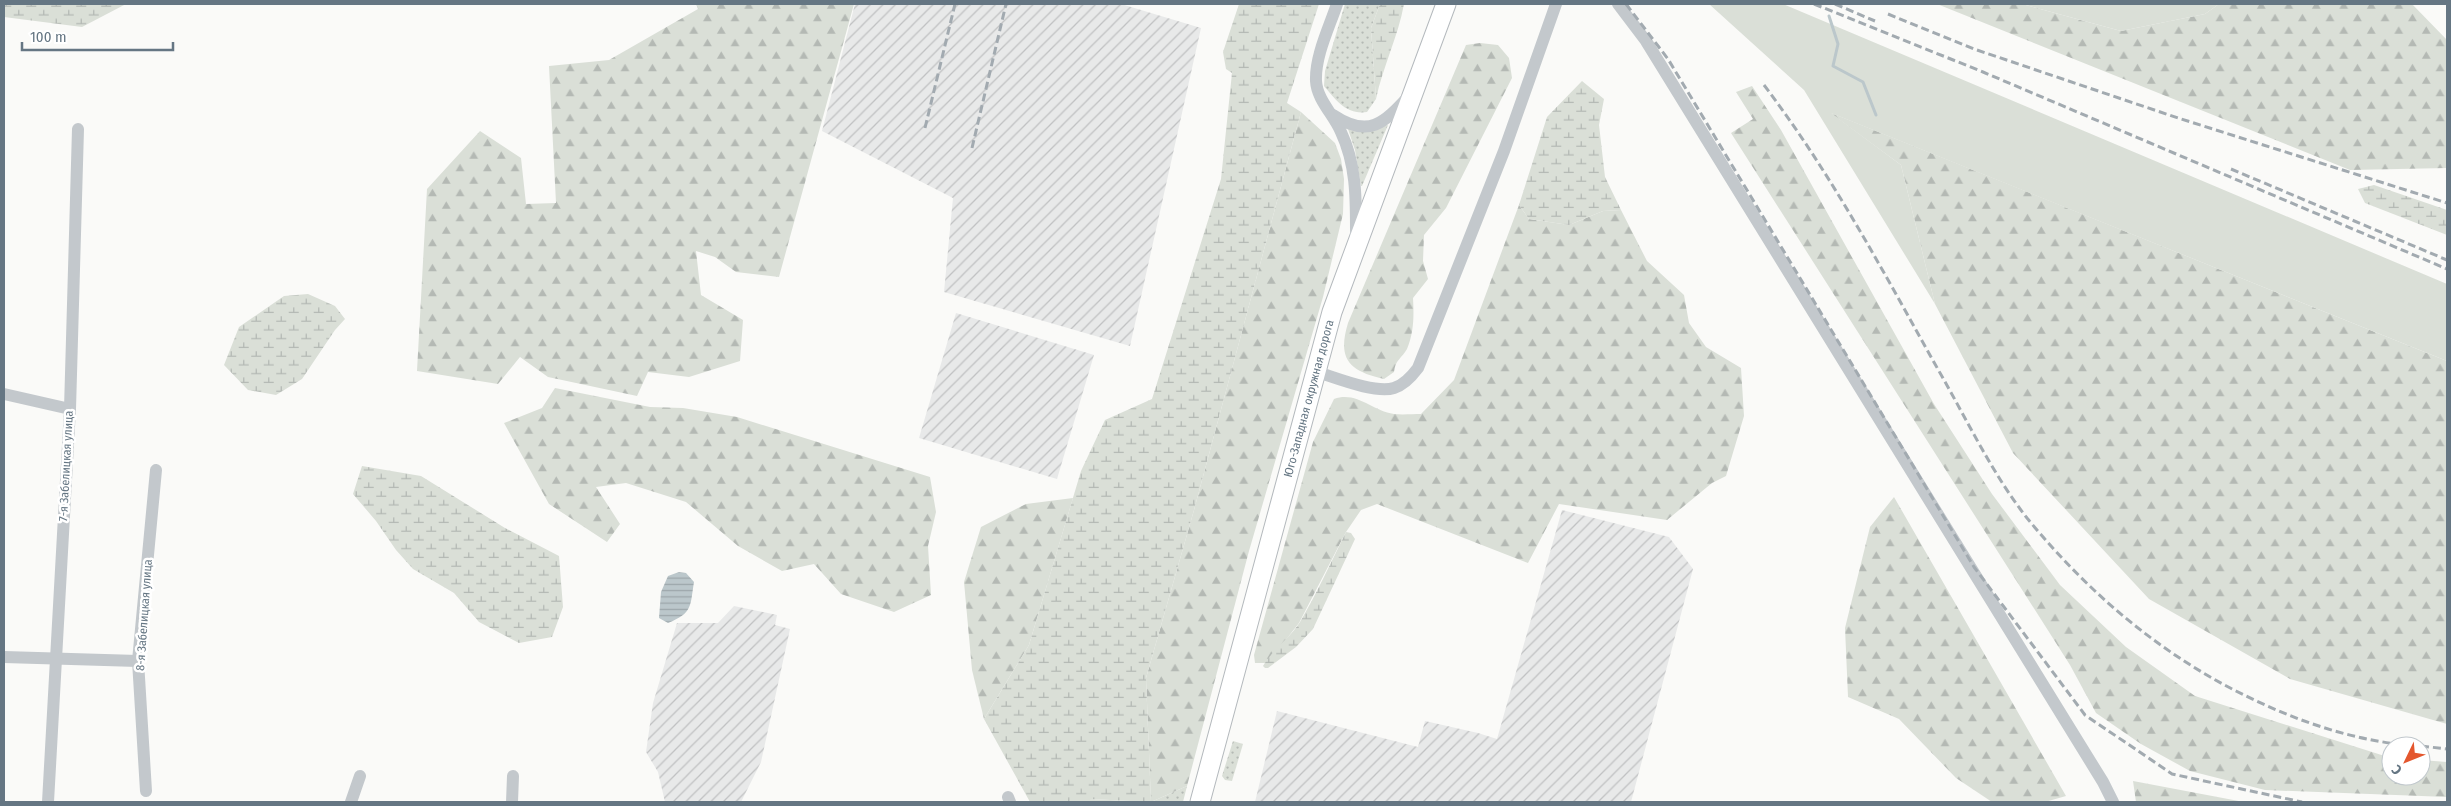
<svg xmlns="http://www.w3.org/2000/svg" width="2451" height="806" viewBox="0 0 2451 806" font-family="'Fira Sans Condensed',sans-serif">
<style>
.industrial{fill:url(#industrial-furrows)}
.grass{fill:url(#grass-dots)}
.forest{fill:url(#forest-firs)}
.wetland{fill:url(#wetland-marsh)}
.park{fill:#dadfd7}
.water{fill:url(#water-rules)}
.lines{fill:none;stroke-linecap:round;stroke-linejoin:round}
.stream{stroke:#bbc7cb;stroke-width:3}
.highway-casing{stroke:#b4b9bd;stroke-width:21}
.minor{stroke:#c3c8cc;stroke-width:12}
.highway{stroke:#fff;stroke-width:19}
.rail{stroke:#a2aab0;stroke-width:3;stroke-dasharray:8 4;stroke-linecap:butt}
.labels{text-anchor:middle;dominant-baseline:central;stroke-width:5;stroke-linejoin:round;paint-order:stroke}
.street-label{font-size:12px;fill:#657683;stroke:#fff}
</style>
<defs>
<pattern id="industrial-furrows" width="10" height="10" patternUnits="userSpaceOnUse" patternTransform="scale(1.25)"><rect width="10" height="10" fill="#e8e9e9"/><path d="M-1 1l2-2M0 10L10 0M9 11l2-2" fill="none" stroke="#c0c1c2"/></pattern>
<pattern id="grass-dots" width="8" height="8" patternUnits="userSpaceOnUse" patternTransform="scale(1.25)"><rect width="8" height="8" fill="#dadfd7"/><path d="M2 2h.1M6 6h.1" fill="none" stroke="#b4b9b4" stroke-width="1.8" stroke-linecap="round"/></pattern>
<pattern id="forest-firs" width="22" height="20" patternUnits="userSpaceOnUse" patternTransform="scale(1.25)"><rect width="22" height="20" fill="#dadfd7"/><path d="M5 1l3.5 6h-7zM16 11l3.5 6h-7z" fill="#b4b9b4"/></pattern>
<pattern id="wetland-marsh" width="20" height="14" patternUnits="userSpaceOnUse" patternTransform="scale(1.25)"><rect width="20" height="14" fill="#dadfd7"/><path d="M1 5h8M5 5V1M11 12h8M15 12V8" fill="none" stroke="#b4b9b4"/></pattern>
<pattern id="water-rules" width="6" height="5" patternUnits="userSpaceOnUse" patternTransform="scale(1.25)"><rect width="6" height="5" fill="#bbc7cb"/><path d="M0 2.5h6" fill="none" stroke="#9ca6aa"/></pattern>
</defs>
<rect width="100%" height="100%" fill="#fafaf8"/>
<g class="industrial">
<path d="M855,4H1121L1201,28L1130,346L944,292L953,198L822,131Z"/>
<path d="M956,313L1094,355L1057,479L919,438Z"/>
<path d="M1562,510L1669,537L1693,569L1631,802H1255L1277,711L1418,747L1425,721L1478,733L1497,739Z"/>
<path d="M734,606L777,615L775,625L790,629L761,762L741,802H665L658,772L646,752L653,703L677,623H718Z"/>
</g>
<g class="grass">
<path d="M1345,4H1380L1371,28L1376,99L1367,112C1346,115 1336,100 1324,86L1325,71Z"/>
<path d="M1388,125L1362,186H1361L1355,150L1348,129Z"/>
<path d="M1233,741L1243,744L1232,781L1225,780L1222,776Z"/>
<path d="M1187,786L1183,802H1089V799L1151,802Z"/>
</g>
<g class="forest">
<path d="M696,4H854L779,277L736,272L715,257L696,251L701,295L743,320L740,361L689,377L648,372L637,396L548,377L520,357L498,384L417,371L427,189L480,131L521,158L526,204L556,203L549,66L609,60L698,9Z"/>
<path d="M1937,4H2022L2121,31L2205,14L2219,4H2412L2447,40V168L2350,170Z"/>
<path d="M1480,43L1498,45L1509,58L1512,78L1446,208L1424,235L1423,261L1428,279L1413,298C1414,316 1414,332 1407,349C1402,358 1395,360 1394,372L1384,379C1349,371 1337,359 1348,323L1466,45Z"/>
<path d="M1752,86L1781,130L1934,404L1992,494L2060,585L2126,647L2195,696L2391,758V776H2421V760L2447,762V797L2265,790L2190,771L2141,744L2096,713L2070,665L1731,133L1753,119L1736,92Z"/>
<path d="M1301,112L1335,143L1341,159L1344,179L1343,214L1323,297L1249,551L1187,786L1151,802L1146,678L1194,510Z"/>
<path d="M1829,112L2447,361V724L2290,679L2149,599L2013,453L1935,304L1901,165Z"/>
<path d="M1519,205L1529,219L1569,225L1603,211L1621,210L1647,261L1684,295L1689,323L1706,347L1741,368L1744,416L1726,476L1712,483L1667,520L1559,504L1528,563L1377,504L1361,510L1346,532L1299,623L1281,646L1265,663H1255L1254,655L1313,442L1334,399C1357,391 1372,411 1394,414C1402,415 1413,414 1421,414L1454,380Z"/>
<path d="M555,388L650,407L683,408L737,417L930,477L936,512L928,546L931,595L894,612L841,594L814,564L782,571L738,546L686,502L626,483L596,487L620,524L607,542L549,504L504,423L542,408Z"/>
<path d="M1894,497L2066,796L2045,802H1992L1956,778L1899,719L1848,697L1845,628L1870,527Z"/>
<path d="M1073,498L1029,645L984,719L972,670L964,582L981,527L1026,504Z"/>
<path d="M2133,781L2244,802H2136Z"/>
</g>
<g class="wetland">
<path d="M4,4H126L82,27L4,17Z"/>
<path d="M1239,4H1319L1287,103L1301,112L1194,510L1146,678L1151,802L1090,799L1089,802H1030L984,719L1029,645L1081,471L1105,420L1152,399L1221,179L1232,73L1226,69L1223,52Z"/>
<path d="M1380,4H1404C1398,37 1383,66 1376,99L1371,28Z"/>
<path d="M1582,81L1604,99L1599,125L1605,177L1621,210L1603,211L1569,225L1529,219L1519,205L1547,117Z"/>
<path d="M2374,185L2447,210V235L2365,203L2358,189Z"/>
<path d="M308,294L335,306L345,319L335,330L302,379L276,395L248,390L224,365L239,327L284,296Z"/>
<path d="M362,466L421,476L505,528L559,556L563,607L552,637L519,643L479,622L454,593L413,569L396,550L376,521L353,494Z"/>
<path d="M1346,532L1351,533L1355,539L1313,629L1296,647L1268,668H1265L1263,666C1273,649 1290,638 1300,622C1317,593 1331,562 1346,532Z"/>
</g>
<g class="park">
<path d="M1709,4H1783L2447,284V361L1831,113L1901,165L1935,304L1804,90Z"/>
<path d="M2022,4H2219L2205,14L2121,31Z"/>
</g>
<path class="water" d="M679,572L686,573L694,582C690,606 693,613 668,623L659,618L661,592L668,576Z"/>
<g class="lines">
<path class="stream" d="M1829,16L1838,44L1833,66L1863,82L1876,115"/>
<defs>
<g id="highway">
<path id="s1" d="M1200,802L1332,312L1446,4"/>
</g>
</defs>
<use href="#highway" class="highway-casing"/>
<g class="minor">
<path d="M1337,4C1329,28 1315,56 1316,81C1317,100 1334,115 1341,132C1357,166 1356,201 1356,237"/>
<path d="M1618,4L1646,41L2103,782L2113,802"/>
<path d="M1333,115C1369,139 1384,123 1409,96"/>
<path d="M1314,371C1334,377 1375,394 1394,388C1404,385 1412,376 1418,368L1504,151L1556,4"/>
<path d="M4,394L70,409"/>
<path d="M4,657L138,661"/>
<path d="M146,791L138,661L156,470"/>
<path d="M1008,797L1010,802"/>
<path d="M48,802L70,409L78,129"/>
<path d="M351,802L360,776"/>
<path d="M512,802L513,776"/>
</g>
<use href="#highway" class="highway"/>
<g class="rail">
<path d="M1626,4L1668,59L1974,567L2085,715L2172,774L2302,802"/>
<path d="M1814,4L1983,72L2447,269"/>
<path d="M1835,4L1875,21"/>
<path d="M1888,14L1974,49L2178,118L2447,203"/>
<path d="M1764,85C1834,177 1887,279 1944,380C1970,426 1994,476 2027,518C2085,589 2154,649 2236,691C2293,720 2352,741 2416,746"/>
<path d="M925,128L955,4"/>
<path d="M972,148L1006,4"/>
<path d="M2231,169L2447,260"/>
<path d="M2421,746L2447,749"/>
</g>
</g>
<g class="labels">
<g class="street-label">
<text stroke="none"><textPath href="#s1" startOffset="418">Юго-Западная окружная дорога</textPath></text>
<text transform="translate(66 466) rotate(-87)">7-я Забелицкая улица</text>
<text transform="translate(144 615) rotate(-86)">8-я Забелицкая улица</text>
</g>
</g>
<rect width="2451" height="806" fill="none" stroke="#657683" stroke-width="10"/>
<g transform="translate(2406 761) rotate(227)"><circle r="24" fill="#ffffff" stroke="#c1c8cd"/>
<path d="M0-4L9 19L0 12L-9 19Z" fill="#e4572e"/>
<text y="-8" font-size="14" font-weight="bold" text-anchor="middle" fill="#657683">С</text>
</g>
<path d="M22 42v8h151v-8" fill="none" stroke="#657683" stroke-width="2.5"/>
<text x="30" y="42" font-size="15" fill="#657683" stroke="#ffffff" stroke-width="4" paint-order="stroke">100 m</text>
</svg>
